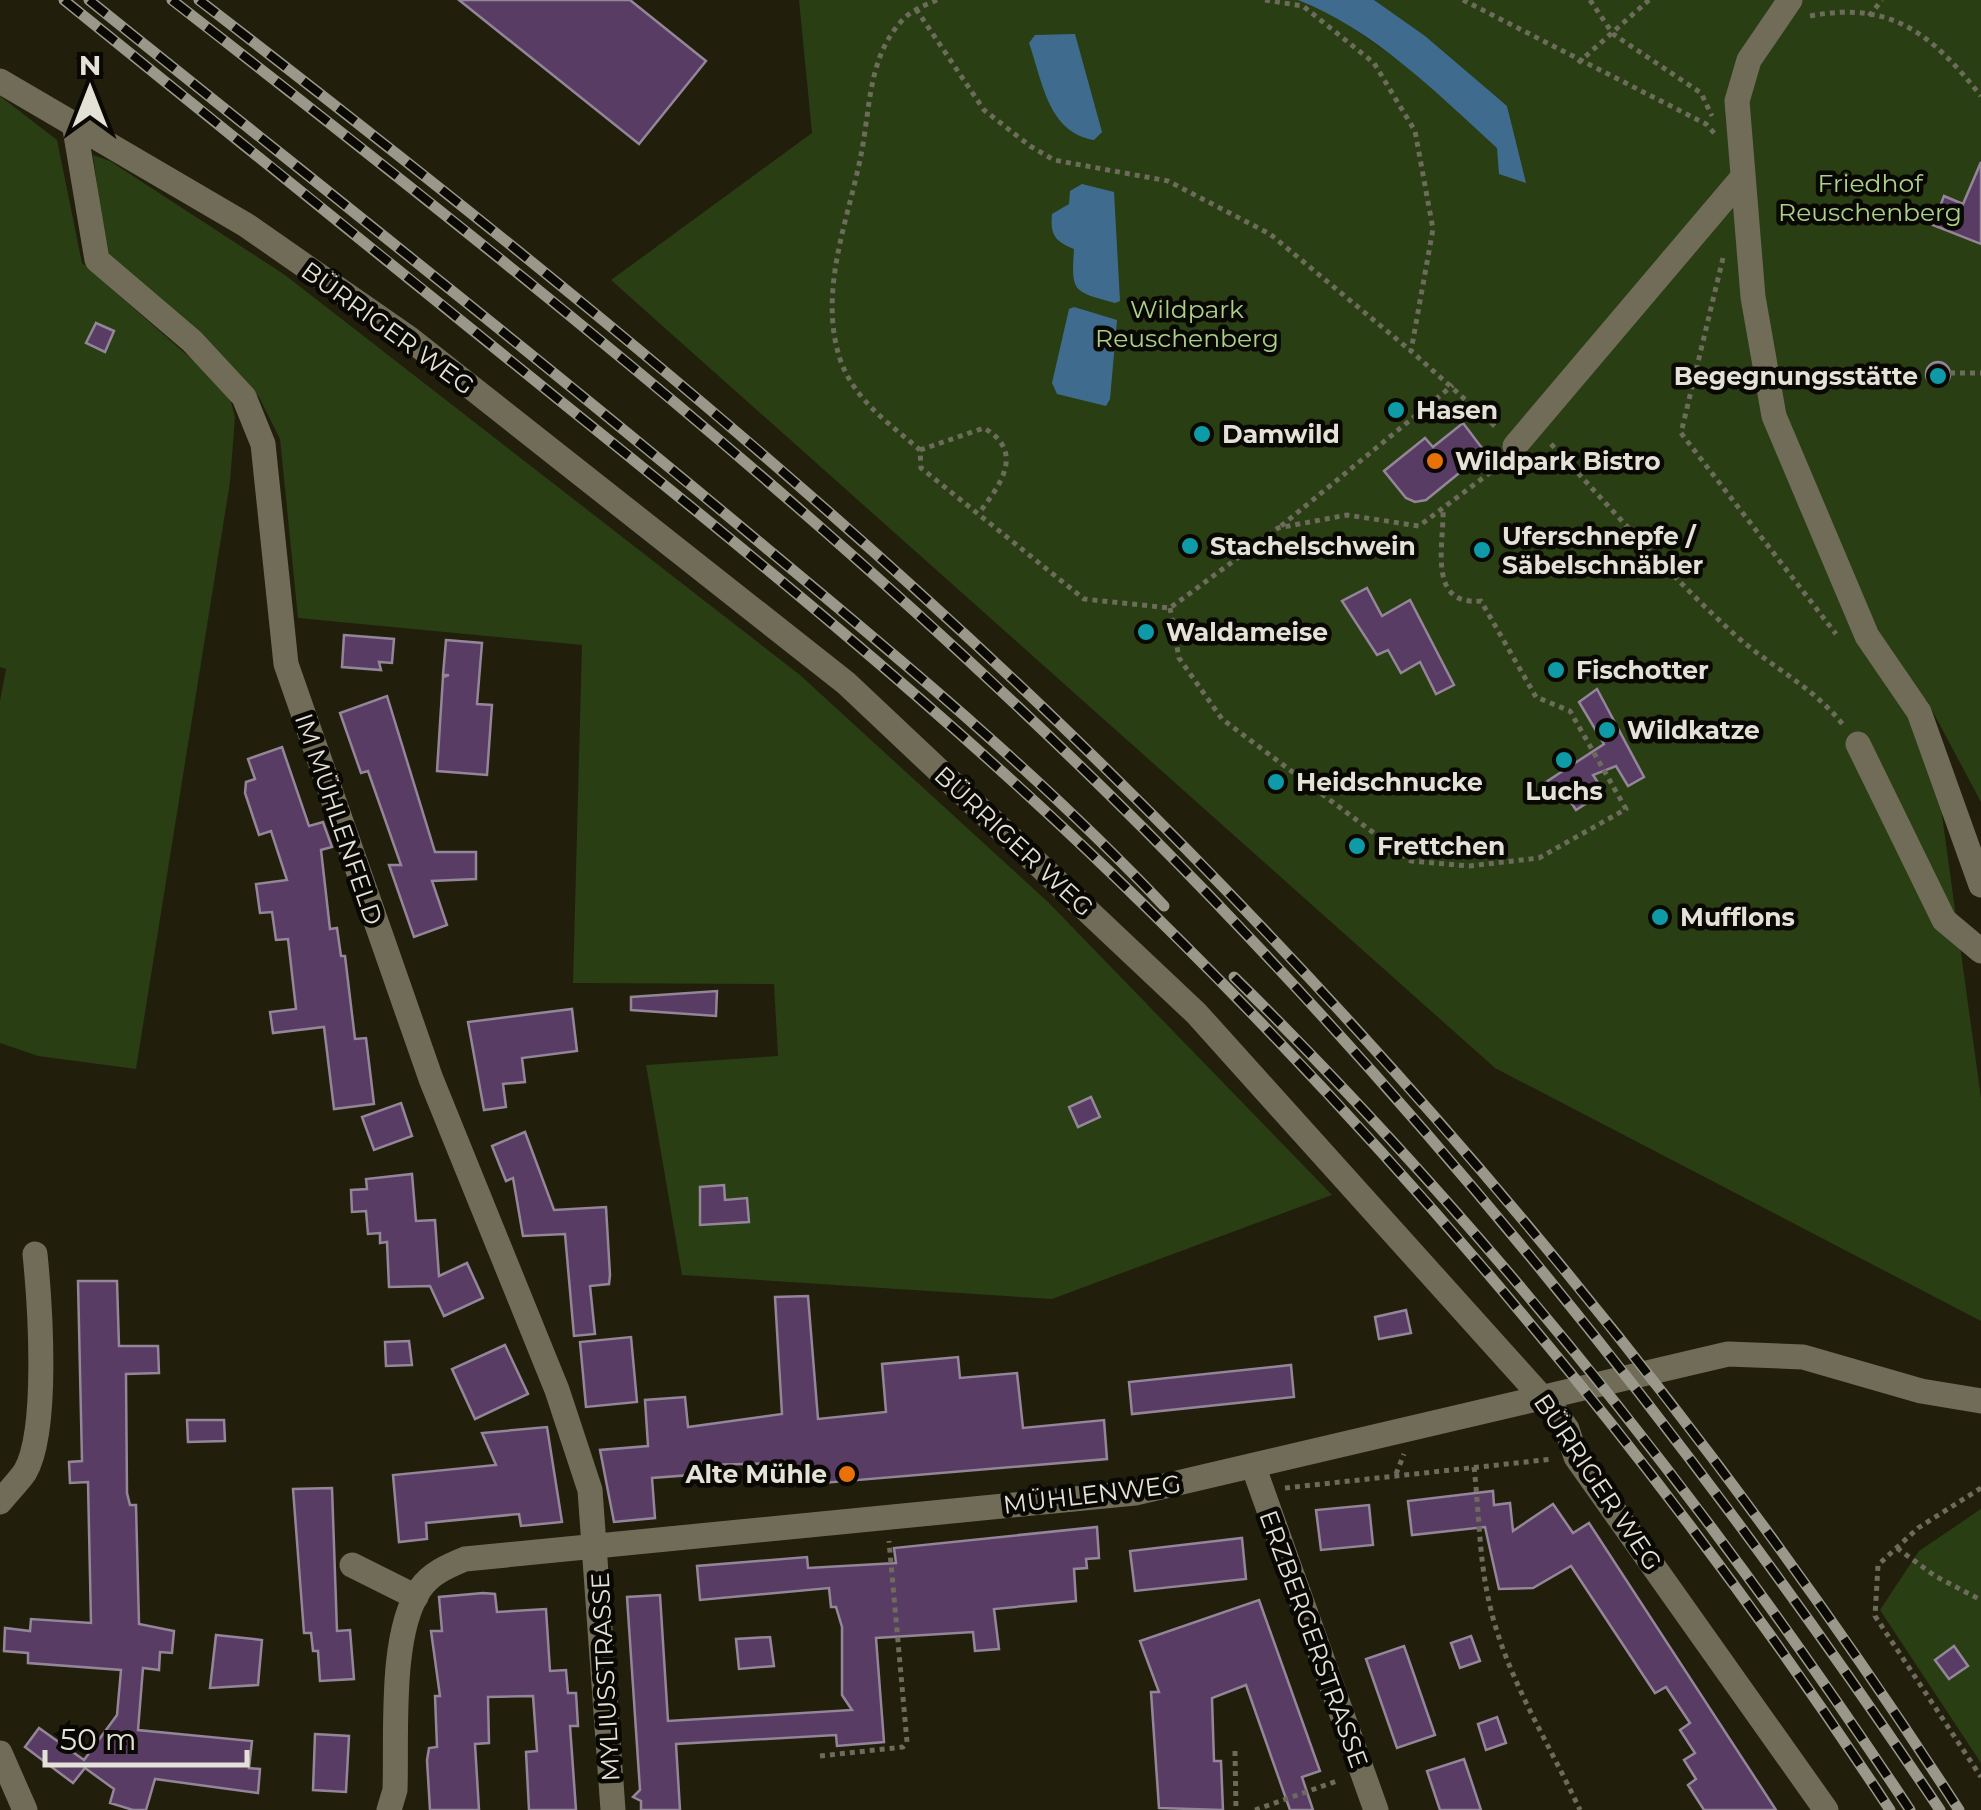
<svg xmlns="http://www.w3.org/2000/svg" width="1981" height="1810" viewBox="0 0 1981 1810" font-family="Montserrat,sans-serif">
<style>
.green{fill:#293e12}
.water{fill:#3f6c8e}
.building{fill:#583c64;stroke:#938699;stroke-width:2.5}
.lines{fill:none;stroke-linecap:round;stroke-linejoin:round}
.path{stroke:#6d6b5c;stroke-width:5;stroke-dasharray:5 5;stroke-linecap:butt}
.minor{stroke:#706c58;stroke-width:25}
.rail-casing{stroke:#9a988a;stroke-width:11}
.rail{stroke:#090803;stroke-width:8;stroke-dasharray:22;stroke-linecap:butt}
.culture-dot{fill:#0f9aa8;stroke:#090803;stroke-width:4}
.food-dot{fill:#e8710a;stroke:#090803;stroke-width:4}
.labels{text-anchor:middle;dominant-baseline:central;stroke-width:9;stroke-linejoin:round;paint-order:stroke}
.park-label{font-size:25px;fill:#acd089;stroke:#090803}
.street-label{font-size:25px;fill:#e4e2d7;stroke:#090803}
.poi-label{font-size:25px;font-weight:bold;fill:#e4e2d7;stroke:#090803;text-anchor:start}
</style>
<rect width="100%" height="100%" fill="#211e0c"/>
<g class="green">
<path d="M799,0H1313L1515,142L1507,106L1374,0H1981V802L1926,699L1981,1098V1321L1495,1068L611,280L812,133Z"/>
<path d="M0,96L57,140L82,263L228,391L235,417L230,482L136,1069L38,1056L0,1043V701L6,669L0,667Z"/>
<path d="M93,155L110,161L285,275L800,675L1048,902L1332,1195L1052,1299L682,1275L646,1065L778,1056L774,984L573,983L582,645L298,618L280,439L259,397L107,258Z"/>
<path d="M1981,1509V1763L1880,1610L1919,1551Z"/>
</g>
<g class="water">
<path d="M1298,0H1374L1425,36L1507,106L1526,183L1499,174L1497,148C1438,94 1373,29 1298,0Z"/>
<path d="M1075,34L1102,132L1094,140C1048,132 1043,83 1029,43L1035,35Z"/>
<path d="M1082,184L1114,192L1120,301L1115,303C1073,291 1071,293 1074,249C1055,241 1050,235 1052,214L1069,204L1070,191Z"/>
<path d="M1074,307L1117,320L1110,399L1106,406L1057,394L1052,383L1069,309Z"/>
</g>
<g class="building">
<path d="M459,0H630L706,61L639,144Z"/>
<path d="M1981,162V244L1933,225L1944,196L1963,204Z"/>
<path d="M96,323L114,331L105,352L86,343Z"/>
<circle cx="1938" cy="374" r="12"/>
<path d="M1463,423L1485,452L1426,500L1415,502L1406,498L1384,471L1425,438L1433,447Z"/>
<path d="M1367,588L1382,616L1410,600L1454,685L1436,694L1420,662L1401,673L1388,650L1377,655L1342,601Z"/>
<path d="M344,635L394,639L392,663L379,662L381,670L342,667Z"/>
<path d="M446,640L482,643L477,704L492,705L487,775L437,771L443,677L449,675H443Z"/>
<path d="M1597,689L1644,777L1628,786L1616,766L1593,775L1604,792L1576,810L1561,787L1547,793L1543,784L1604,744L1579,702Z"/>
<path d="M387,696L435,852H476V879L432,881L447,925L414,937L389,865H401L368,771L361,773L340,713Z"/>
<path d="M282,747L309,826L323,822L332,847L321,850L330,929L337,928L341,956H345L355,1039L366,1038L374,1104L334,1109L324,1027L273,1033L270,1012L296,1009L288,939L276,940L272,912L260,913L256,884L287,880L271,831L259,835L245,793L246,782L255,779L248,759Z"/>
<path d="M717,991L716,1016L631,1010V997Z"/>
<path d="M572,1009L577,1051L522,1058L525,1082L503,1084L506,1107L484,1110L468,1022Z"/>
<path d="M1091,1097L1100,1117L1078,1127L1069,1107Z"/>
<path d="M401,1103L412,1136L374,1150L362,1117Z"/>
<path d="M525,1132L554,1210L606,1207L610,1275L609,1284L590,1286L595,1334L574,1336L565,1234L523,1236L513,1178L506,1181L492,1146Z"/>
<path d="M412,1174L416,1221L435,1220L439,1276L467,1263L483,1298L444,1316L430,1286L389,1287L387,1242L380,1243V1233L368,1234L366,1211L352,1212L351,1190L367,1189L366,1179Z"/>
<path d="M724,1185L725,1200L747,1198L749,1222L700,1225V1187Z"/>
<path d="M78,1281H117L119,1346H158L159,1373L126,1374L127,1493L130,1505H136L139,1624L174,1631L172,1653L160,1652L159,1670L143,1668L138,1730L252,1741L249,1768L260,1769L258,1793L155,1779L146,1810H133L110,1803L114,1789L85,1768L73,1783L25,1747L39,1728L84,1760L117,1715L121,1670L28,1663V1653L4,1651L5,1628L30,1631L31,1619L91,1623L88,1482L70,1483L69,1462L82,1461Z"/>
<path d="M808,1296L818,1419L886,1412L882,1364L958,1357L960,1378L1017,1373L1023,1428L1104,1420L1107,1459L787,1486L786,1463L703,1465L704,1474L652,1478L655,1518L614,1522L600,1450L648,1446L645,1400L685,1397L688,1427L782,1414L775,1297Z"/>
<path d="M1406,1310L1411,1333L1379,1339L1375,1317Z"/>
<path d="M631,1337L637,1402L586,1407L580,1342Z"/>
<path d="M409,1341L412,1365L386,1366L385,1342Z"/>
<path d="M505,1345L528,1394L475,1419L452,1369Z"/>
<path d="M1291,1365L1294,1397L1132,1414L1129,1382Z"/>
<path d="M187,1420H224L225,1441L188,1442Z"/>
<path d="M547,1427L562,1522L521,1526L519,1514L426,1523L427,1539L399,1542L393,1475L496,1465L482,1433Z"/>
<path d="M332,1488L337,1631L350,1630L354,1679L320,1681L318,1651H313L311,1633H304L293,1489Z"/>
<path d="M1493,1491L1494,1505L1510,1503L1513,1531L1553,1504L1573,1533L1589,1523L1776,1810H1704L1688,1785L1696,1779L1684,1760L1695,1753L1680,1730L1690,1723L1666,1687L1655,1693L1571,1566L1533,1588L1499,1589L1485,1527L1412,1535L1408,1501Z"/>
<path d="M1369,1505L1373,1545L1321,1550L1316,1510Z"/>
<path d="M1097,1527L1099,1558L1086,1559L1087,1568L1074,1569L1076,1601L994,1609L999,1649L975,1651L973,1632L876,1638L884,1742L837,1746L836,1735L676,1744L680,1810H641V1801L633,1797L640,1790L627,1597L660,1595L668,1721L852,1710L842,1695V1627L836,1607H831L829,1588L700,1600L697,1566L807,1557L808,1568L896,1563L894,1548Z"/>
<path d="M1242,1538L1246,1579L1135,1591L1130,1551Z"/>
<path d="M483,1593L495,1594L497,1612L546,1609L550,1671L566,1670L568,1693H576L578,1726H570L576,1810H529L526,1752L537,1751L533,1696L488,1697L489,1743L475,1744L479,1810H430L427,1760L429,1748L437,1747L435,1696H440L431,1631H442L439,1597Z"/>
<path d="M1259,1600L1320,1771L1302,1777L1313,1810H1290L1246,1685L1212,1698L1214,1761H1221L1223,1810L1159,1808L1151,1692H1159L1140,1641Z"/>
<path d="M216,1635L262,1640L258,1685L210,1688Z"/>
<path d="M1471,1636L1480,1661L1460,1668L1451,1643Z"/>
<path d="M770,1637L774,1666L739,1669L736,1639Z"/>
<path d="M1404,1646L1435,1735L1397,1748L1366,1659Z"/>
<path d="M1954,1646L1968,1666L1949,1679L1935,1660Z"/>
<path d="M1497,1717L1506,1743L1486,1750L1478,1724Z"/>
<path d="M315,1734L349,1736L346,1792L313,1790Z"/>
<path d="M1464,1759L1481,1810H1440L1427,1771Z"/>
</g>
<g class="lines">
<g class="path">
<path d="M937,0C923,6 909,11 899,24C868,60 870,111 861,155C848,221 818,291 840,359C854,400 889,423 920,450L921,468L1084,599L1170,608L1278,528L1347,515L1419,526L1500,465"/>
<path d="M1265,0L1303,6L1374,63L1415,131L1433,229L1411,351L1497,428"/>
<path d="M1463,0L1706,124L1715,134"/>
<path d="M1590,0L1613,34L1701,93L1712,116"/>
<path d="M916,9L984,110L1030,146L1054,160L1168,181L1270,234L1411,351"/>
<path d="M1810,16C1893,0 1933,36 1981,96"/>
<path d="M1869,16L1882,0"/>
<path d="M1578,63L1649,0"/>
<path d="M1723,258L1681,433L1836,634"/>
<path d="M1950,373H1981"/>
<path d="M1551,444C1610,507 1668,574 1733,633C1770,667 1812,685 1844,726"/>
<path d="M920,450L984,428C1025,452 1001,484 979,513"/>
<path d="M1281,526L1453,385"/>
<path d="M1170,608L1179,658L1222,719L1411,861L1469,866L1539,858L1626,809L1570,711L1536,697L1481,601C1427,606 1444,545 1443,510"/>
<path d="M1474,1467C1479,1510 1479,1555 1488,1597C1503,1672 1548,1741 1580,1810"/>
<path d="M1396,1474L1404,1454"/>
<path d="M1285,1488L1553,1459"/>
<path d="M1981,1488L1918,1528L1878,1565L1875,1616L1981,1777"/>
<path d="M1897,1548L1935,1576L1981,1600"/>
<path d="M1235,1751L1236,1810"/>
<path d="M820,1756L903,1747L907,1742L889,1541"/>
<path d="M1255,1810L1337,1781"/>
</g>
<g class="minor">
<path d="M1790,0L1749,60L1737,101L1753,297L1774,416L1867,636L1919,712L1981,885"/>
<path d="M0,81L246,225L410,339L846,683L1196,1013L1556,1413L1567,1429L1576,1457L1826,1810"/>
<path d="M75,129L97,260L192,341L244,397L263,444L286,664L431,1079L557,1390L590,1490L613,1810"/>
<path d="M1515,446L1742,178"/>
<path d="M1858,744L1944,920L1981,951"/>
<path d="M1254,1468L1376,1810"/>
<path d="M0,1502C8,1492 18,1482 25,1472C49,1431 40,1303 35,1254"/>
<path d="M352,1565L416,1597"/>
<path d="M0,1753L25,1810"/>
<path d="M389,1810L395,1790C397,1736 389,1634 420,1589C431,1573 448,1566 465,1559L1135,1493L1728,1354L1803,1357L1921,1391L1981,1401"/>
</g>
<defs>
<g id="rail">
<path d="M64,0C229,133 394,266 559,400C748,552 936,705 1111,873C1403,1154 1668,1471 1890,1810"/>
<path d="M89,0C315,182 543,361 765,547C902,661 1041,776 1164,906"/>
<path d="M172,0C508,261 842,527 1144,829C1442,1128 1705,1459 1940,1810"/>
<path d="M199,0C495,228 788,463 1058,722C1397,1049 1703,1414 1959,1810"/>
<path d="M1234,977C1489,1228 1713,1512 1910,1810"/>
</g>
</defs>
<use href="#rail" class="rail-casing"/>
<use href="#rail" class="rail"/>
</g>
<g class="culture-dot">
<circle cx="1938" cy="376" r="10"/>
<circle cx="1396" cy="410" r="10"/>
<circle cx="1202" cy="434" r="10"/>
<circle cx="1190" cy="546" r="10"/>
<circle cx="1482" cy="550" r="10"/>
<circle cx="1146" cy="632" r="10"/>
<circle cx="1556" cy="670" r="10"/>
<circle cx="1607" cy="730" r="10"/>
<circle cx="1564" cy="760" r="10"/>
<circle cx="1276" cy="782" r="10"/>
<circle cx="1357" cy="846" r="10"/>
<circle cx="1660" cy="917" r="10"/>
</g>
<g class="food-dot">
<circle cx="1435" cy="461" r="10"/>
<circle cx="847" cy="1474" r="10"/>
</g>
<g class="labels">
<g class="park-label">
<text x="1870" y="183">Friedhof<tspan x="1870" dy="29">Reuschenberg</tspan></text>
<text x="1187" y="309">Wildpark<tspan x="1187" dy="29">Reuschenberg</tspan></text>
</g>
<g class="street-label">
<text transform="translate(388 328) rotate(36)">BÜRRIGER WEG</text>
<text transform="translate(339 819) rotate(71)">IM MÜHLENFELD</text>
<text transform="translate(1014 841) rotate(43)">BÜRRIGER WEG</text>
<text transform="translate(1598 1482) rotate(56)">BÜRRIGER WEG</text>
<text transform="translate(1092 1494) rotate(-7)">MÜHLENWEG</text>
<text transform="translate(1314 1639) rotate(70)">ERZBERGERSTRASSE</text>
<text transform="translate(605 1677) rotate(-93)">MYLIUSSTRASSE</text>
</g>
<g class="poi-label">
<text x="1918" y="376" text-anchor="end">Begegnungsstätte</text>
<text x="1416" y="410">Hasen</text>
<text x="1222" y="434">Damwild</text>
<text x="1455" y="461">Wildpark Bistro</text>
<text x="1502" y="536">Uferschnepfe /<tspan x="1502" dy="29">Säbelschnäbler</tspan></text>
<text x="1210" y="546">Stachelschwein</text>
<text x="1166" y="632">Waldameise</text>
<text x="1576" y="670">Fischotter</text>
<text x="1627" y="730">Wildkatze</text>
<text x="1296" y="782">Heidschnucke</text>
<text x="1564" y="791" text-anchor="middle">Luchs</text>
<text x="1377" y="846">Frettchen</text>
<text x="1680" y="917">Mufflons</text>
<text x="827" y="1474" text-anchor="end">Alte Mühle</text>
</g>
</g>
<g transform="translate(90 90)" stroke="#090803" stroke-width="8" paint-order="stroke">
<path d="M0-8L18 38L0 25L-18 38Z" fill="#e4e2d7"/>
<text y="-15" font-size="28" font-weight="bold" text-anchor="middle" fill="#e4e2d7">N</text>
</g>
<path d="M45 1750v15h202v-15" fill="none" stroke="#e4e2d7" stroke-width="5"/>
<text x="60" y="1750" font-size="30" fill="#e4e2d7" stroke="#090803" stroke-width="8" paint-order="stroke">50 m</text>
</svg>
